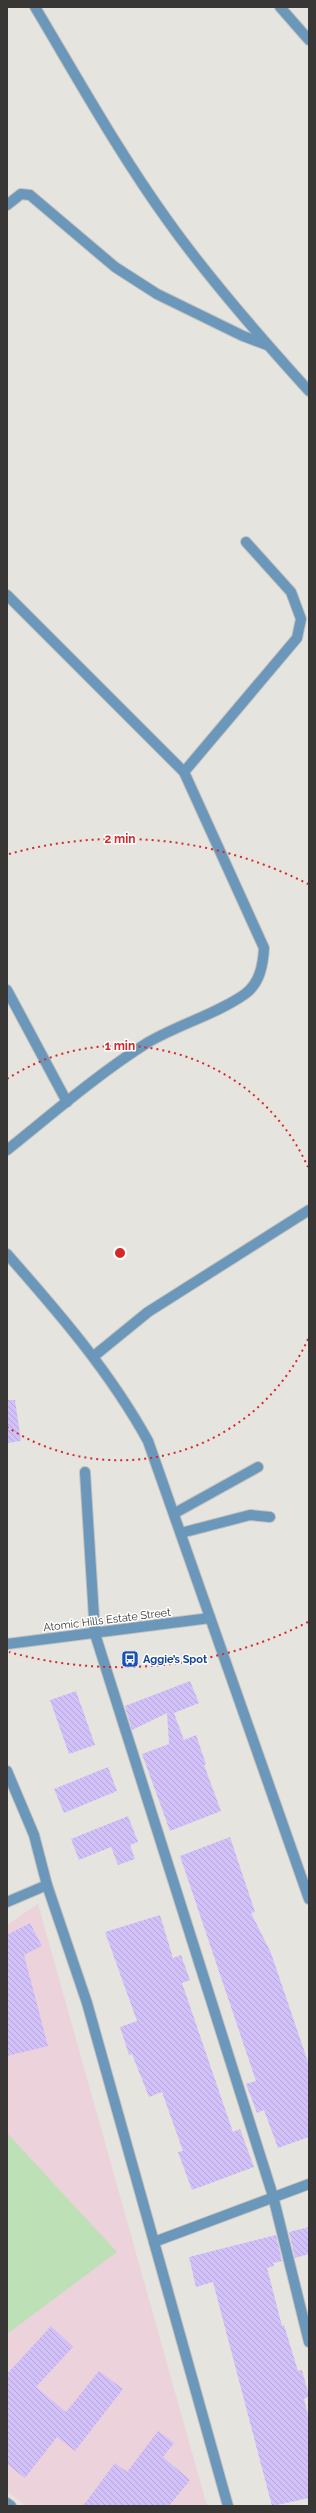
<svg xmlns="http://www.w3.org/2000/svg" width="316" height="2513" viewBox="0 0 316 2513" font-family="Raleway,sans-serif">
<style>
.education{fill:#ecd2da}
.garden{fill:#bee0b7}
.building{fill:url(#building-back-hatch)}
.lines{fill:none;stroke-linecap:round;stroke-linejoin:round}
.minor-casing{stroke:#c2c1bd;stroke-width:12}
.minor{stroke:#6a97ba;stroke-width:10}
.ring{fill:none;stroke:#d62828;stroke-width:2;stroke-dasharray:2 4}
.labels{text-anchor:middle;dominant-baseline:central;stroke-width:3;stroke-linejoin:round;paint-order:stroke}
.street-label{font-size:11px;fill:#383735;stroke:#fff}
.transit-label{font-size:11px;font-weight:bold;fill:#164399;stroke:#fff;text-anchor:start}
.centre{fill:#d62828;stroke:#fff;stroke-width:2}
.ring-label{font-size:12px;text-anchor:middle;font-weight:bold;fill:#d62828;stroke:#fff;stroke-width:3;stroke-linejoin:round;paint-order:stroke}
</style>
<defs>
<pattern id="building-back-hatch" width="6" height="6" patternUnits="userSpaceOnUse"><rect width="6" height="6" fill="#d2c1f8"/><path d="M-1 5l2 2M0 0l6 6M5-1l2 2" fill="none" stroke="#b5a6d5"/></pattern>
</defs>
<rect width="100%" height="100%" fill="#e5e4df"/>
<path class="education" d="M38,1904L207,2506H26L7,2491V1925Z"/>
<path class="garden" d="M7,2133L117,2252L7,2334Z"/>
<g class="building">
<path d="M7,1400H15L21,1441L7,1443Z"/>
<path d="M190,1681L199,1703L174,1713L184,1740L196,1735L206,1764L204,1765L221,1811L170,1831L142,1754L169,1744L167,1713L132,1730L125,1706Z"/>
<path d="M76,1691L95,1745L69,1754L50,1700Z"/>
<path d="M108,1767L117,1791L64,1813L54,1789Z"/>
<path d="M128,1816L138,1842L130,1845L135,1859L118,1865L111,1847L79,1860L71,1839Z"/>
<path d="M230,1837L255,1912L251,1913L271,1953L309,2065V2137L278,2148L264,2110L257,2113L246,2084L256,2081L180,1856Z"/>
<path d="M160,1915L173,1958L181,1955L190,1980L182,1983L233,2132L240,2129L254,2167L192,2190L178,2152L183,2151L162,2092L149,2097L132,2054L129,2055L120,2027L137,2021L105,1932Z"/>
<path d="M30,1923L42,1946L24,1955L48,2046L7,2056V1935Z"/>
<path d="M309,2227V2254L295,2258L289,2232Z"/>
<path d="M276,2235L282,2261L273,2263L274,2266L267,2268L282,2326L284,2325L298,2371L302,2370L309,2396L304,2399L309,2419V2498L272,2506L213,2282L196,2287L189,2257Z"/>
<path d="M51,2326L73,2347L36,2387L66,2412L99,2371L123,2389L75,2451L57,2437L25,2478L7,2464V2374Z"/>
<path d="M158,2431L174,2443L163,2457L190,2480L169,2506H83L115,2463L127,2472Z"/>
</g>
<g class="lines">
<defs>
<g id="minor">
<path d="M35,7C78,79 119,153 168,221C210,280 260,337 309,391"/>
<path d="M280,7L309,40"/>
<path d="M7,205L21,194L30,195L115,267L157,294L243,336L267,345"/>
<path d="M7,595L184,772L264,948C263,965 260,983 245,994C217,1014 177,1025 147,1043C98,1074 52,1114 7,1150"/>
<path d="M184,772L297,638L301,619L291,592L246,542"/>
<path d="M7,990L67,1102"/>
<path d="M7,1254C59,1313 110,1372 148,1441L309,1899"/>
<path d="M94,1356L148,1312L309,1210"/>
<path d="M85,1472L95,1634L273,2196L309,2342"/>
<path d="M175,1513L258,1467"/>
<path d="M181,1533L250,1515L270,1517"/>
<path d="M7,1644L210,1618"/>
<path d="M7,1771L34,1835L47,1885L87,2003L228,2506"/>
<path d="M7,1902L47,1885"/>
<path d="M154,2242L309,2184"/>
<path d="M7,2503L11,2506"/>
</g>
</defs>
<use href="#minor" class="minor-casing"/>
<use href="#minor" class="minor"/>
</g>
<g class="ring">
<path d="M308 1339A207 207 0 0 1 7 1427M7 1079A207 207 0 0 1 308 1167"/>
<path d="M308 1622A414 414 0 0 1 9 1652M9 854A414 414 0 0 1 308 884"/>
</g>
<defs>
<symbol id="bus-square" viewBox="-11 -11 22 22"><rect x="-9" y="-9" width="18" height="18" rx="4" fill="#1a4fb4" stroke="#fff"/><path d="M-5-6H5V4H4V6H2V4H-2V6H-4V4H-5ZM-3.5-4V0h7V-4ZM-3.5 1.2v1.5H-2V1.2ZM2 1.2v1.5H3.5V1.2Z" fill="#fff"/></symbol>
</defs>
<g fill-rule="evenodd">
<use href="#bus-square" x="120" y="1649" width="20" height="20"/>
</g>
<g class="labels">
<g class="street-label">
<text transform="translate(107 1620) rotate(-7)">Atomic Hills Estate Street</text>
</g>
<g class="transit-label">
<text x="143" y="1659">Aggie’s Spot</text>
</g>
</g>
<circle cx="120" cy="1253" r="6" class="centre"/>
<g class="ring-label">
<text x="120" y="843">2 min</text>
<text x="120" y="1050">1 min</text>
</g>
<rect width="316" height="2513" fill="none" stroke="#383735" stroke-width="16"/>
</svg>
